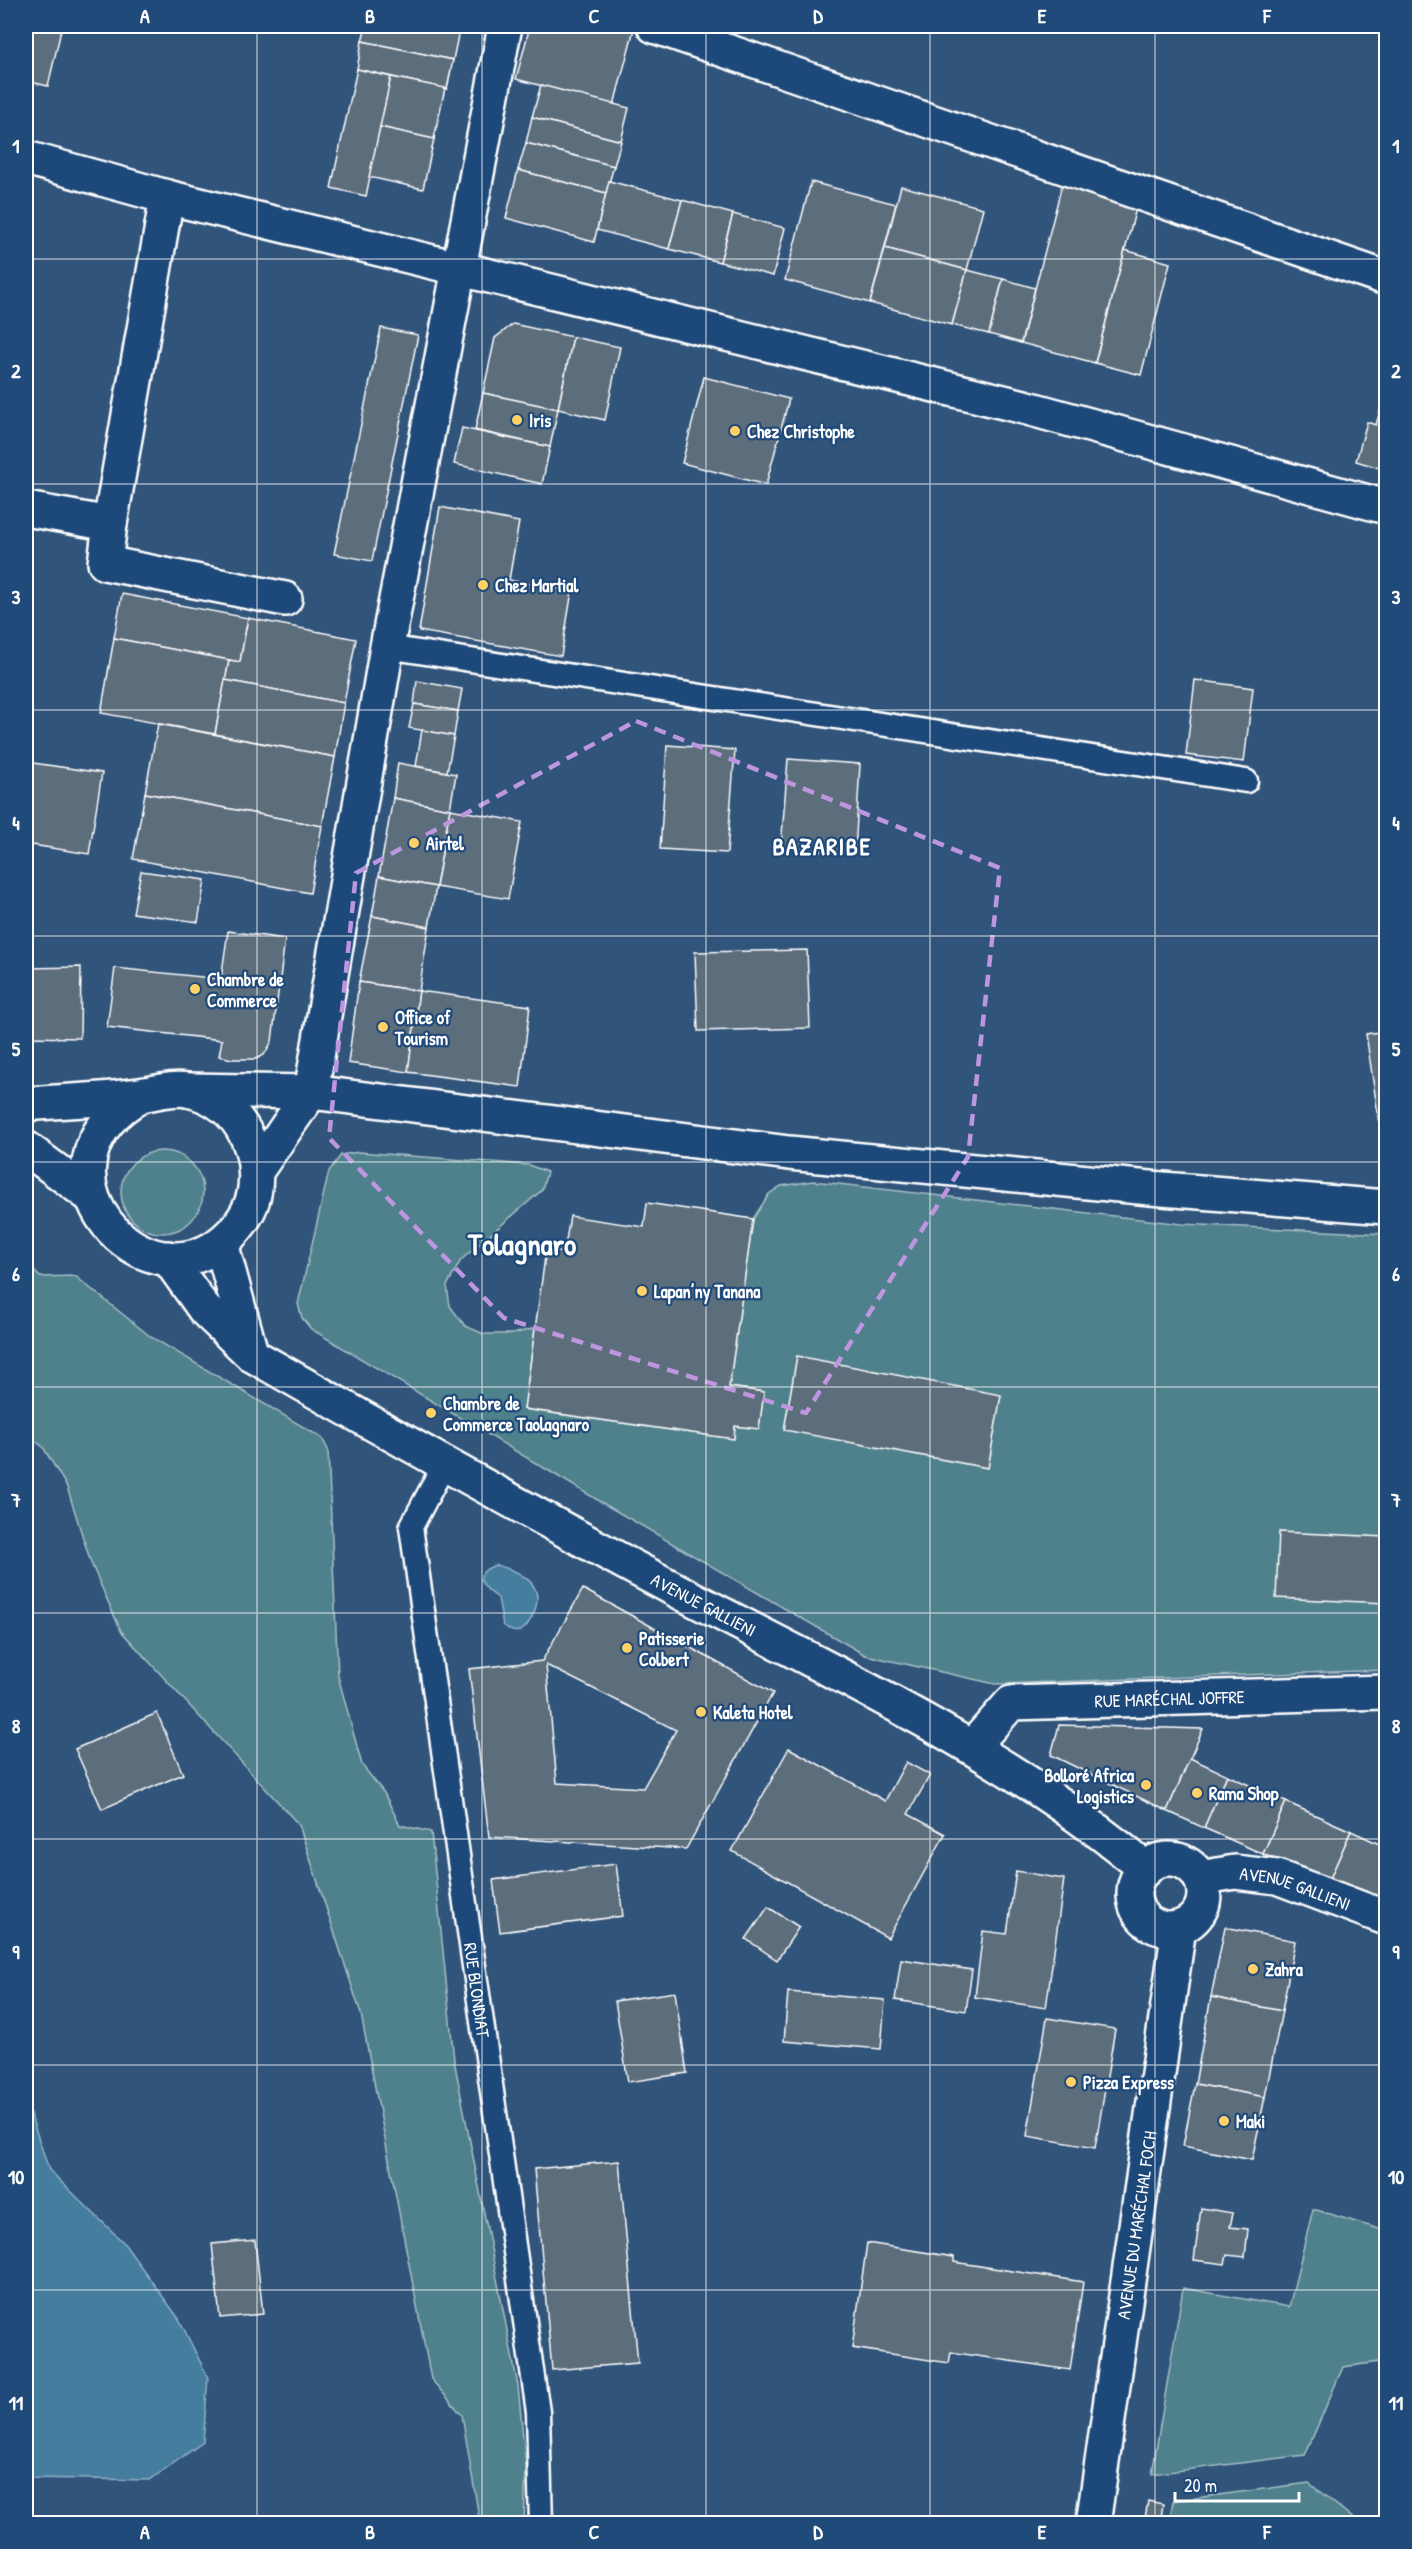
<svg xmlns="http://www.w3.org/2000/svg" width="1412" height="2549" viewBox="0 0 1412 2549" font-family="'Patrick Hand',sans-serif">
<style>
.green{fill:#50818c;stroke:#a8c0c6;stroke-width:1.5}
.water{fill:#457d9f;stroke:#8fb1c5;stroke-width:1.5}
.building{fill:#5c6d7c;stroke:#fff;stroke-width:1.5;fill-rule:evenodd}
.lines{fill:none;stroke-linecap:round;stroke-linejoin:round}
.lane-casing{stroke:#fff;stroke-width:27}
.street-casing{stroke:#fff;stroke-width:38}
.secondary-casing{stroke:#fff;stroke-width:38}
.lane{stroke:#1f4a7a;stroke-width:22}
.street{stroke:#1f4a7a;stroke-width:33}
.secondary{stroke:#1f4a7a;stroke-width:33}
.marked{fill:none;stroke:#bd96df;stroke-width:4.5;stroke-dasharray:12 8;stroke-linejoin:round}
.grid{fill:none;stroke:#fff;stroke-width:1.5;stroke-opacity:0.55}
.poi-dot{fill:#ffd166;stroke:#1f4a7a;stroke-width:2}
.labels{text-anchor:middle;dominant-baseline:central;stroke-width:4.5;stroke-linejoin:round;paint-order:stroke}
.poi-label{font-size:18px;font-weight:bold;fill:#fff;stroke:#1f4a7a;text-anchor:start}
.street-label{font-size:18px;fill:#fff;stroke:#1f4a7a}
.district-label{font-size:24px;font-weight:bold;letter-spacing:1.5px;fill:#fff;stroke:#1f4a7a}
.town-label{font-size:30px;font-weight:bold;fill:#fff;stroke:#1f4a7a}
.neatline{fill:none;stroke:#fff;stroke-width:2}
.grid-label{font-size:20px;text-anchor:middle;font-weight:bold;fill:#fff}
</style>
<rect width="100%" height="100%" fill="#31547b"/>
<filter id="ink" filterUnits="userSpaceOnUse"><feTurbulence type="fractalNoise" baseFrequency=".0167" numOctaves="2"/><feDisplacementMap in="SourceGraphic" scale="12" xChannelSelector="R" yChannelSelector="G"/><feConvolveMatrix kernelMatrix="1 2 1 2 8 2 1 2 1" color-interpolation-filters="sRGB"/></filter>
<g filter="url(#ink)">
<g class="green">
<circle cx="162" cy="1192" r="41"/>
<path d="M358,1152L529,1165L547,1172L542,1190L461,1260L447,1286L450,1306L465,1326L484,1334H513L535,1328L524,1409L733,1439L735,1426L759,1429L764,1392L729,1387L753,1219L769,1194L781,1186L813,1181L1182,1224L1386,1234V1670L995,1684L865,1655L611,1508L311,1329L302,1318L298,1304L329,1171L341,1155Z"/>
<path d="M26,1263L40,1277L75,1276L151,1337L322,1438L328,1450L338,1676L362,1765L384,1793L400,1825L431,1832L454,2060L518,2386L526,2466L524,2523H480L462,2415L431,2379L361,2014L299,1825L121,1631L91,1563L67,1487L43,1447L26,1434Z"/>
<path d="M1313,2209L1386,2231V2361L1343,2367L1305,2455L1152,2474L1183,2288L1289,2307Z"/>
<path d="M1309,2483L1359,2523H1169L1173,2501Z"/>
</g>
<g class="water">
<path d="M496,1565C523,1572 548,1585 532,1617C529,1622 526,1629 520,1631C513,1633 508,1629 503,1625L498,1598C484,1588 469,1574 496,1565Z"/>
<path d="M26,2101L49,2170L123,2242L179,2319L208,2378L203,2442L150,2480L26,2478Z"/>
</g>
<g class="building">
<path d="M26,26H62L48,86L26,81Z"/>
<path d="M366,26H460L453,60L362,41Z"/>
<path d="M530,26H622L634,29L614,105L516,79Z"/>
<path d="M362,41L453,60L447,89L357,69Z"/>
<path d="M357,69L391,77L366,196L331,188Z"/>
<path d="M391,77L445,88L434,139L380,127Z"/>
<path d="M541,85L629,108L621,141L532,117Z"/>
<path d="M532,117L621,141L614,166L526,143Z"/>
<path d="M380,127L434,139L423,189L369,177Z"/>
<path d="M526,143L614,166L606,193L518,170Z"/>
<path d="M518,170L606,193L594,242L506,218Z"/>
<path d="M609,181L682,200L669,249L597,230Z"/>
<path d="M1063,181L1138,201L1095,363L1021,343Z"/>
<path d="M811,182L896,204L870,303L785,280Z"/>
<path d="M901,186L983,208L967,270L885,248Z"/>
<path d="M682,200L733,214L720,262L669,249Z"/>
<path d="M733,214L785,228L773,276L720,262Z"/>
<path d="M885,248L967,270L952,325L870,303Z"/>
<path d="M1125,250L1170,263L1141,375L1095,363Z"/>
<path d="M967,270L1003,279L989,334L952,325Z"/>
<path d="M1003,279L1035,288L1021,343L989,334Z"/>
<path d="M513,324L573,337L558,409L483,393L495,338Z"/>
<path d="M381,328L418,335L372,561L334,554Z"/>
<path d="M573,337L620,347L605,420L558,409Z"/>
<path d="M704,377L789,399L766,485L682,463Z"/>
<path d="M1386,390V470L1356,461L1367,422L1376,425Z"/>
<path d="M483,393L558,409L550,447L475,430Z"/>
<path d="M462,428L550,447L542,484L454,464Z"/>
<path d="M440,507L519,522L509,580L572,591L561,656L419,631Z"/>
<path d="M122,594L248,618L240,662L114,638Z"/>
<path d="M248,618L356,639L344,703L225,680L229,660L240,662Z"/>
<path d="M114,638L229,660L215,734L101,713Z"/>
<path d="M225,680L344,703L335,757L215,734Z"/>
<path d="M1195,680L1253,688L1244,762L1186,755Z"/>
<path d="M417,681L462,689L458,711L414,704Z"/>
<path d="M414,704L458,711L454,736L409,728Z"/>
<path d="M158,724L335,757L322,826L145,793Z"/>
<path d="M422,730L454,736L447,772L416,766Z"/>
<path d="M667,745L735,750L727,853L660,849Z"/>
<path d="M788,759L860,764L855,853L781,848Z"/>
<path d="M26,762L102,773L89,854L26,844Z"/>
<path d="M398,763L456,774L450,809L393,798Z"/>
<path d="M145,793L322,826L310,893L133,859Z"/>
<path d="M393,798L450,809L436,887L379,876Z"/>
<path d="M450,809L522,822L508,899L436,887Z"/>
<path d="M141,871L205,880L198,922L133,913Z"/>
<path d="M379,876L436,887L429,927L372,916Z"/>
<path d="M372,916L429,927L419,991L359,982Z"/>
<path d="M228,931L285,939L272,1041L264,1055L256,1059H232L219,1056L222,1040L107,1027L115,968L221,979Z"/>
<path d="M807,950L810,1028L698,1031L695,952Z"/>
<path d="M81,967L80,1038L26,1037V968Z"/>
<path d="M359,982L419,991L408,1072L348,1063Z"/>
<path d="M419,991L530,1006L520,1087L408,1072Z"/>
<path d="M1386,1031V1120L1379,1121L1366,1034Z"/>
<path d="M647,1203L753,1219L729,1387L764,1392L759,1429L735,1426L734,1439L524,1409L546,1250L564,1253L570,1216L644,1227Z"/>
<path d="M797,1356L1001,1395L988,1468L784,1430Z"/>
<path d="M1279,1532L1386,1537V1603L1276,1598Z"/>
<path d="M583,1589L773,1693L686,1849L489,1837L469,1669L542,1661ZM546,1665L676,1730L643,1788L557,1783Z"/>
<path d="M157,1713L183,1774L102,1809L75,1749Z"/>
<path d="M1059,1725L1203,1729L1167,1811L1051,1755Z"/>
<path d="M789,1748L885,1801L906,1762L930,1775L908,1814L945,1834L888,1938L732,1851Z"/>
<path d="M1190,1758L1227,1775L1204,1828L1167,1811Z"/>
<path d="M1227,1775L1286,1802L1263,1854L1204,1828Z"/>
<path d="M1286,1802L1351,1831L1328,1883L1263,1854Z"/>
<path d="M1351,1831L1386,1847V1909L1328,1883Z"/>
<path d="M616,1864L623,1916L500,1932L493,1880Z"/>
<path d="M1016,1871L1064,1879L1046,2008L975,1997L983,1931L1007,1934Z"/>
<path d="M768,1907L799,1927L777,1960L746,1939Z"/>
<path d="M1225,1927L1295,1941L1282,2011L1211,1997Z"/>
<path d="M901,1959L972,1970L966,2011L895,2000Z"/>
<path d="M675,1992L687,2073L628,2082L615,2001Z"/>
<path d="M788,1992L885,2000L881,2049L784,2041Z"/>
<path d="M1211,1997L1282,2011L1265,2097L1195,2084Z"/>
<path d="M1047,2018L1115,2029L1095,2148L1027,2136Z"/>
<path d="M1195,2084L1265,2097L1252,2160L1183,2146Z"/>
<path d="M619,2161L638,2363L552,2370L534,2169Z"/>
<path d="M1201,2208L1233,2213L1230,2227L1248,2229L1245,2257L1227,2255L1225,2264L1194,2260Z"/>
<path d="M255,2240L263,2314L220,2318L212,2244Z"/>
<path d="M867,2243L954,2257V2262L1083,2282L1070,2370L951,2352L949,2363L852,2348Z"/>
<path d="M1148,2501L1163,2504L1160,2524H1144Z"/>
</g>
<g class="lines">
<defs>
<g id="lane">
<path d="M387,647L1246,781"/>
<path id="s1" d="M444,1465L411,1527L538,2412L541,2524"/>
</g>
<g id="street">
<path d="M654,26L1386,278"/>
<path d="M26,158L167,197L1024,407L1386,507"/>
<path d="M26,509L110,524L167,197"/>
<path d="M110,524L105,563L285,599"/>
<path d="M188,1090L311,1092L789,1153L1150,1188L1386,1207"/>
<path d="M257,1170L311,1092L387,647L505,26"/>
<path id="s2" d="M973,1746L1011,1703L1386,1692"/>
<path id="s3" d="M1200,1878L1235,1872L1277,1877L1386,1918"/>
</g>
<g id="secondary">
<path d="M26,1104C63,1101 101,1100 139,1095C156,1093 170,1087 188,1090C235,1100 260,1143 255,1188C253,1207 243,1222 230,1235C147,1317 14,1168 141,1095"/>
<path d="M26,1148L92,1197"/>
<path d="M221,1243L251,1353"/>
<path id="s4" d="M168,1258L205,1310L252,1355C399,1439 547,1522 697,1601C852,1682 1011,1756 1146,1869"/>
<circle cx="1169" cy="1894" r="35"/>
<path id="s5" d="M1093,2524L1179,1928"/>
</g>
</defs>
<use href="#lane" class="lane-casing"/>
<use href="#street" class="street-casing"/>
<use href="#secondary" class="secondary-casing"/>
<use href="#lane" class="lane"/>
<use href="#street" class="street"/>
<use href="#secondary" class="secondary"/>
</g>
</g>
<path class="marked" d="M636,721L1000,868L968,1157L806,1413L504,1318L329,1138L356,873Z"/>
<path class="grid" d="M257,26V2524M482,26V2524M706,26V2524M930,26V2524M1155,26V2524M26,259H1386M26,484H1386M26,710H1386M26,936H1386M26,1162H1386M26,1387H1386M26,1613H1386M26,1839H1386M26,2065H1386M26,2290H1386"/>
<g class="poi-dot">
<circle cx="517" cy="420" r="6"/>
<circle cx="735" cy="431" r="6"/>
<circle cx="483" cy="585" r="6"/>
<circle cx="414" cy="843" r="6"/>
<circle cx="195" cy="989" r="6"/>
<circle cx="383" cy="1027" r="6"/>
<circle cx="642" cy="1291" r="6"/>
<circle cx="431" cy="1413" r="6"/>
<circle cx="627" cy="1648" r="6"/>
<circle cx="701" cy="1712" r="6"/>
<circle cx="1146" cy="1785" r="6"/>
<circle cx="1197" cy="1793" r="6"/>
<circle cx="1253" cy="1969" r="6"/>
<circle cx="1071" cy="2082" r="6"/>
<circle cx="1224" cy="2121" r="6"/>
</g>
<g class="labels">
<g class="poi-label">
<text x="529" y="420">Iris</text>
<text x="747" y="431">Chez Christophe</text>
<text x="495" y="585">Chez Martial</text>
<text x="426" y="843">Airtel</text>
<text x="207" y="979">Chambre de<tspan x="207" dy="21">Commerce</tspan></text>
<text x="395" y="1017">Office of<tspan x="395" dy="21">Tourism</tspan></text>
<text x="654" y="1291">Lapan’ny Tanana</text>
<text x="443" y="1403">Chambre de<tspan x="443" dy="21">Commerce Taolagnaro</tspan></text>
<text x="639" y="1638">Patisserie<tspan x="639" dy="21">Colbert</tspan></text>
<text x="713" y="1712">Kaleta Hotel</text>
<text x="1134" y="1775" text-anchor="end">Bolloré Africa<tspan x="1134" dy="21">Logistics</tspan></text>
<text x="1209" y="1793">Rama Shop</text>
<text x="1265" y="1969">Zahra</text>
<text x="1083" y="2082">Pizza Express</text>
<text x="1236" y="2121">Maki</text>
</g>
<g class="street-label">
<text stroke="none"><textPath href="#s4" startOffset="645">AVENUE GALLIENI</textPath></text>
<text stroke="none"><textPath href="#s2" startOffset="216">RUE MARÉCHAL JOFFRE</textPath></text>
<text stroke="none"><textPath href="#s3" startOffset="98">AVENUE GALLIENI</textPath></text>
<text stroke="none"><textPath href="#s1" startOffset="538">RUE BLONDIAT</textPath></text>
<text stroke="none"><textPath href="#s5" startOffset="302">AVENUE DU MARÉCHAL FOCH</textPath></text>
</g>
<g class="district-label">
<text x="822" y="846">BAZARIBE</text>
</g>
<g class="town-label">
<text x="522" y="1244">Tolagnaro</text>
</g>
</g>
<rect width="1412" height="2549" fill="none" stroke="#1f4a7a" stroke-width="66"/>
<path d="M1175 2492v9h124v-9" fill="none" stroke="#ffffff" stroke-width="3"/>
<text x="1184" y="2492" font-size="18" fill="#ffffff" stroke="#1f4a7a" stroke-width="4.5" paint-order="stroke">20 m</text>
<rect x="33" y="33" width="1346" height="2483" class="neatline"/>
<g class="grid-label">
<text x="145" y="23">A</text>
<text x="370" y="23">B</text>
<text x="594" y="23">C</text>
<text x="818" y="23">D</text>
<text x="1042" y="23">E</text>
<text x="1267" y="23">F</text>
<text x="16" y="153">1</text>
<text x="1396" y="153">1</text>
<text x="16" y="378">2</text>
<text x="1396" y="378">2</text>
<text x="16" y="604">3</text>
<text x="1396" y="604">3</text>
<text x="16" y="830">4</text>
<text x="1396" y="830">4</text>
<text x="16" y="1056">5</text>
<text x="1396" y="1056">5</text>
<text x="16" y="1281">6</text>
<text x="1396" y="1281">6</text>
<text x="16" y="1507">7</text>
<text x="1396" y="1507">7</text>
<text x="16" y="1733">8</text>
<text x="1396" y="1733">8</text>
<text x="16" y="1959">9</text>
<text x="1396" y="1959">9</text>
<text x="16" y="2184">10</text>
<text x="1396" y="2184">10</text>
<text x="16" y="2410">11</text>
<text x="1396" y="2410">11</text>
<text x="145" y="2539">A</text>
<text x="370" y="2539">B</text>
<text x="594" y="2539">C</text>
<text x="818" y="2539">D</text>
<text x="1042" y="2539">E</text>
<text x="1267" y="2539">F</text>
</g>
</svg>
